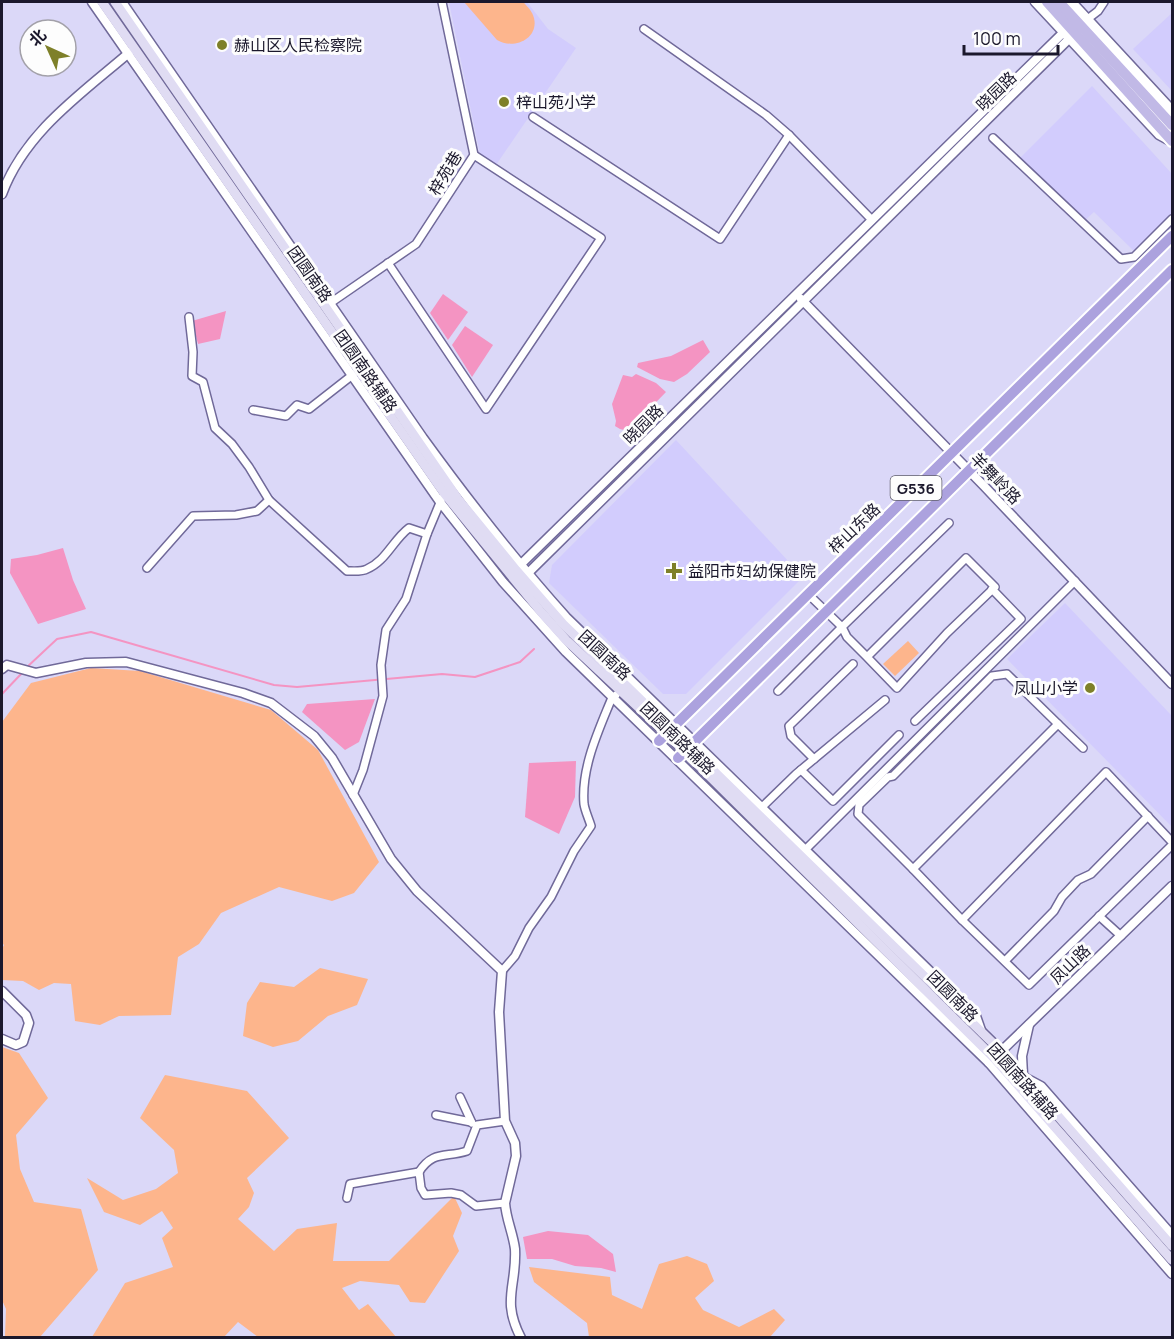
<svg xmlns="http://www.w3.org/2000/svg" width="1174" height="1339" viewBox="0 0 1174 1339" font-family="Manrope,'Noto Sans SC',sans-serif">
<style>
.built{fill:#d2ccfd}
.green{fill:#fdb58c}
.water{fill:#f494c2}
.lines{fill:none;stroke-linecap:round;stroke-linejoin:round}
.stream{stroke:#f494c2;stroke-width:2}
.minor-casing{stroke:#706999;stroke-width:10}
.tertiary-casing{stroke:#706999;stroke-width:11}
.secondary-casing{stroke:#706999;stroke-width:12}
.primary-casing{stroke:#fff;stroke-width:14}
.trunk-casing{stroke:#fff;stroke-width:14}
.minor{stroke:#fff;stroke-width:7}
.tertiary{stroke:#fff;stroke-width:8}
.secondary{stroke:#e0dcf3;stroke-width:9}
.primary{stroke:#c1b9e6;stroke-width:10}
.trunk{stroke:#aca2de;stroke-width:10}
.poi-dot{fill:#7e8029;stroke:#fdfdfd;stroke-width:2}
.labels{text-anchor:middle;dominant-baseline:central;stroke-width:6;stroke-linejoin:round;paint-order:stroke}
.shield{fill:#fdfdfd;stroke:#5f5d6b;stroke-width:1.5}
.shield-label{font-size:15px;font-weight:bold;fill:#1b182c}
.poi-label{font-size:16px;fill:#1b182c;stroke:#fdfdfd;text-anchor:start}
.street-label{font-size:16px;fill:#1b182c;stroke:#fdfdfd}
</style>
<rect width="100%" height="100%" fill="#dbd8f8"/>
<g class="built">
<path d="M449,2H527L548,29L576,48L496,165L480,155Z"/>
<path d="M1172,13V91L1133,49Z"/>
<path d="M1092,86L1172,174V215L1135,252L1094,212L1085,220L1018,160Z"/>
<path d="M676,440L803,577L686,694H663L549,583L552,565Z"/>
<path d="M1065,603L1172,716V827L1007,659Z"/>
</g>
<g class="green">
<path d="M464,2H523C528,7 532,11 534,18C539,39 513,50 497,40Z"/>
<path d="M908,641L919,653L895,676L883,664Z"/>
<path d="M91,668L140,671L271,710L318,750L379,862L354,893L332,901L279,887L221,913L199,944L178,957L171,1015L119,1016L100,1025L75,1021L71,984L54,983L39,990L23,981L2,980V949L4,945L2,943V722L31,683Z"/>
<path d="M320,968L368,979L357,1005L328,1016L298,1041L273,1047L243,1036L247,1003L260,982L294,987Z"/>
<path d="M2,1047L19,1053L48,1098L16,1135L20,1169L34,1202L81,1209L98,1270L40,1337L6,1338L5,1336L6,1309L2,1300Z"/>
<path d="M165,1075L247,1091L289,1138L247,1178L254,1193L249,1207L238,1219L274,1251L297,1229L337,1223L333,1261H389L454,1196L462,1213L453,1236L459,1251L425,1303L410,1302L399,1285L360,1281L342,1288L359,1310L368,1304L396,1337H258L238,1322L224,1337H92L125,1283L173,1267L162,1238L173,1228L162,1211L140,1225L104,1212L87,1178L123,1200L156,1189L178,1173L174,1150L140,1118Z"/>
<path d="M687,1256L707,1264L714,1281L695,1298L703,1310L739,1327L774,1309L785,1320L770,1337H589L587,1323L534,1282L529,1267L610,1277L612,1295L642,1309L659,1264Z"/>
</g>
<g class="water">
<path d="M443,294L468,312L448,340L430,313Z"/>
<path d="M226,311L220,339L198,344L192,321Z"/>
<path d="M465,326L493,345L472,377L452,345Z"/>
<path d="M703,340L710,352L687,374L674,382L660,379L637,367L638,363L671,356Z"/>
<path d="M636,374L656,383L666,392L628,431L620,429L615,426L616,421L612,404L623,375L632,377Z"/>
<path d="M63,548L73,580L86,609L38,624L10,573L11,559L37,555Z"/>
<path d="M375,699L359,742L345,750L302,712L307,704Z"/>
<path d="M576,761L575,797L559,834L525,817L529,763Z"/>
<path d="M548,1231L588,1235L613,1254L616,1272L601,1268L575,1266L552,1259H527L523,1237Z"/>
</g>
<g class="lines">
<g class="stream">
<path d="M26,668L57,639L91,632L274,685L297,687L442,674L475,677L520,662L534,649"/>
<path d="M2,694L22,673"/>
</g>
<defs>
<g id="minor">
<path d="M1085,21L1098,11L1104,2"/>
<path d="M644,29L766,115L789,135L872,220"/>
<path d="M533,117L720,239L789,135"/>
<path d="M993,138L1121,259L1134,257L1172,219"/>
<path d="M388,263L486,409L601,238L474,155"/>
<path d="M326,306L416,244L474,155L442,2"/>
<path d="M189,317L193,352L192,376L203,382L215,428L232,444L249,467L269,500L347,571C353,571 362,572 367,569C386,561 393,540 409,528L427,534"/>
<path d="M253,410L286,416L297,405L309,409L355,373"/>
<path d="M147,568L193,516L236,515L257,511L269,500"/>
<path d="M867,657L897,688L947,633L995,587L966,558L867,657L847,637L842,627L949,523"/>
<path d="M778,691L842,627L808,594"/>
<path d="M915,721L1021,619L992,589"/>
<path d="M814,759L791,736L789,726L853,664"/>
<path d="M801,770L833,801L899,735"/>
<path d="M353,795L363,770L383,696L381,665L386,630L406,599L427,534L442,498"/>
<path d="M759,810L796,774L885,700"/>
<path d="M1172,842L1106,772L962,920L1029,985L1172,845"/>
<path d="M802,853L1075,581"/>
<path d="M913,869L858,814L859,805L888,777L893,776L992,676L1007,674L1058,724"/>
<path d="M1099,916L1121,936"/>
<path d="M962,920L913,869L1058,724L1083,748"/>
<path d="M1005,961L1054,911L1062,897L1078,880L1091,874L1148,816"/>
<path d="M502,971L515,956L529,928L551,897L574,851L591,826C589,819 585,811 584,804C581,768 598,732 611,700L616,695"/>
<path d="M460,1097L472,1123"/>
<path d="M436,1115L471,1122"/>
<path d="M419,1172C433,1150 446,1158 467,1151L477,1125L505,1121"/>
<path d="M347,1198L350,1184L419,1172L421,1188L425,1195L451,1193L461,1195L476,1206L505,1203"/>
</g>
<g id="tertiary">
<path d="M92,2L440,502L503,582L566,652L989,1063L1172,1274"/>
<path d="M122,2L423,438C468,500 515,560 566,617L976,1016L982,1033"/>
<path d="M1035,2L1159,135L1170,141"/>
<path d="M1072,2L1172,110"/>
<path d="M2,194C25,132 81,94 130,52"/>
<path d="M801,299L984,486L1172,684"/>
<path d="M512,573L1070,26L1073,25"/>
<path d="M520,581L1078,30"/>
<path d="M2,669L7,665L36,673L86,663L126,662L243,693L271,703L314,736L332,758L391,859L417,891L502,971L499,1012L505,1121L515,1143L516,1156L505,1203C506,1219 513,1233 515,1249C517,1286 501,1300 521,1338"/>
<path d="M2,991L26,1015L29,1023L23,1042L16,1045L2,1039"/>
<path d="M989,1063L1172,886"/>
<path d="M1023,1075L1022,1056L1029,1025"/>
<path d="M1026,1078L1041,1086L1172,1235"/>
</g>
<g id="secondary">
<path d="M102,2L444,493L541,612L566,640L666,733L994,1058L1172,1260"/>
<path d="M115,2L458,499L516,570L563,624L1001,1051L1172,1246"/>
</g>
<g id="primary">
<path d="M1047,2L1172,141"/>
<path d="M1059,2L1172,125"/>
</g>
<g id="trunk">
<path d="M659,741L1172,236"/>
<path d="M678,758L1172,270"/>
</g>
</defs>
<use href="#minor" class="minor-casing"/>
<use href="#tertiary" class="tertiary-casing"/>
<use href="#secondary" class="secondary-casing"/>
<use href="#primary" class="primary-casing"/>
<use href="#trunk" class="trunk-casing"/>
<use href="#minor" class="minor"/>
<use href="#tertiary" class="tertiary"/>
<use href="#secondary" class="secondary"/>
<use href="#primary" class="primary"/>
<use href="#trunk" class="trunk"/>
</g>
<g class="poi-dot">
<circle cx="222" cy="45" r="6"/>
<circle cx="504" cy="102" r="6"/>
<path d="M671 562h6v6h6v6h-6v6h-6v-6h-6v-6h6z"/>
<circle cx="1090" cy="688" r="6"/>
</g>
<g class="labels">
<rect class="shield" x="890.5" y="476" width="51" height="24" rx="4.5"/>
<g class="shield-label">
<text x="916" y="488">G536</text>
</g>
<g class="poi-label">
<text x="234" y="45">赫山区人民检察院</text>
<text x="516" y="102">梓山苑小学</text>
<text x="688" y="571">益阳市妇幼保健院</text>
<text x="1078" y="688" text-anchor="end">凤山小学</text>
</g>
<g class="street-label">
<text transform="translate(996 91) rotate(-44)">晓园路</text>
<text transform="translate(445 173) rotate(-59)">梓苑巷</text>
<text transform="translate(310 274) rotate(55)">团圆南路</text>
<text transform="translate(366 371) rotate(55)">团圆南路辅路</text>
<text transform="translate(643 424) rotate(-45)">晓园路</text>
<text transform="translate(996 478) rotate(46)">羊舞岭路</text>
<text transform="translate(854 528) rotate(-44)">梓山东路</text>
<text transform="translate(605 655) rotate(43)">团圆南路</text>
<text transform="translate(678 738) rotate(44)">团圆南路辅路</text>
<text transform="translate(1070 964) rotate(-44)">凤山路</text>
<text transform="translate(953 996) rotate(45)">团圆南路</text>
<text transform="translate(1023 1081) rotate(48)">团圆南路辅路</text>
</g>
</g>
<rect width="1174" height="1339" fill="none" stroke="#1b182c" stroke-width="6"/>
<g transform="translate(48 48) rotate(315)"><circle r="28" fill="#fdfdfd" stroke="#a3a1a9" stroke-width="1.5"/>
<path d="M0-4.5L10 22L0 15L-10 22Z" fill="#7e8029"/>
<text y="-9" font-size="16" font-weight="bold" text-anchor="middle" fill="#1b182c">北</text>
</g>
<path d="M964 45v9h94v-9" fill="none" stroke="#1b182c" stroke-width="3"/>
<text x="973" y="45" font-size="18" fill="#1b182c" stroke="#fdfdfd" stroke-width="4.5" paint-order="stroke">100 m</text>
</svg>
